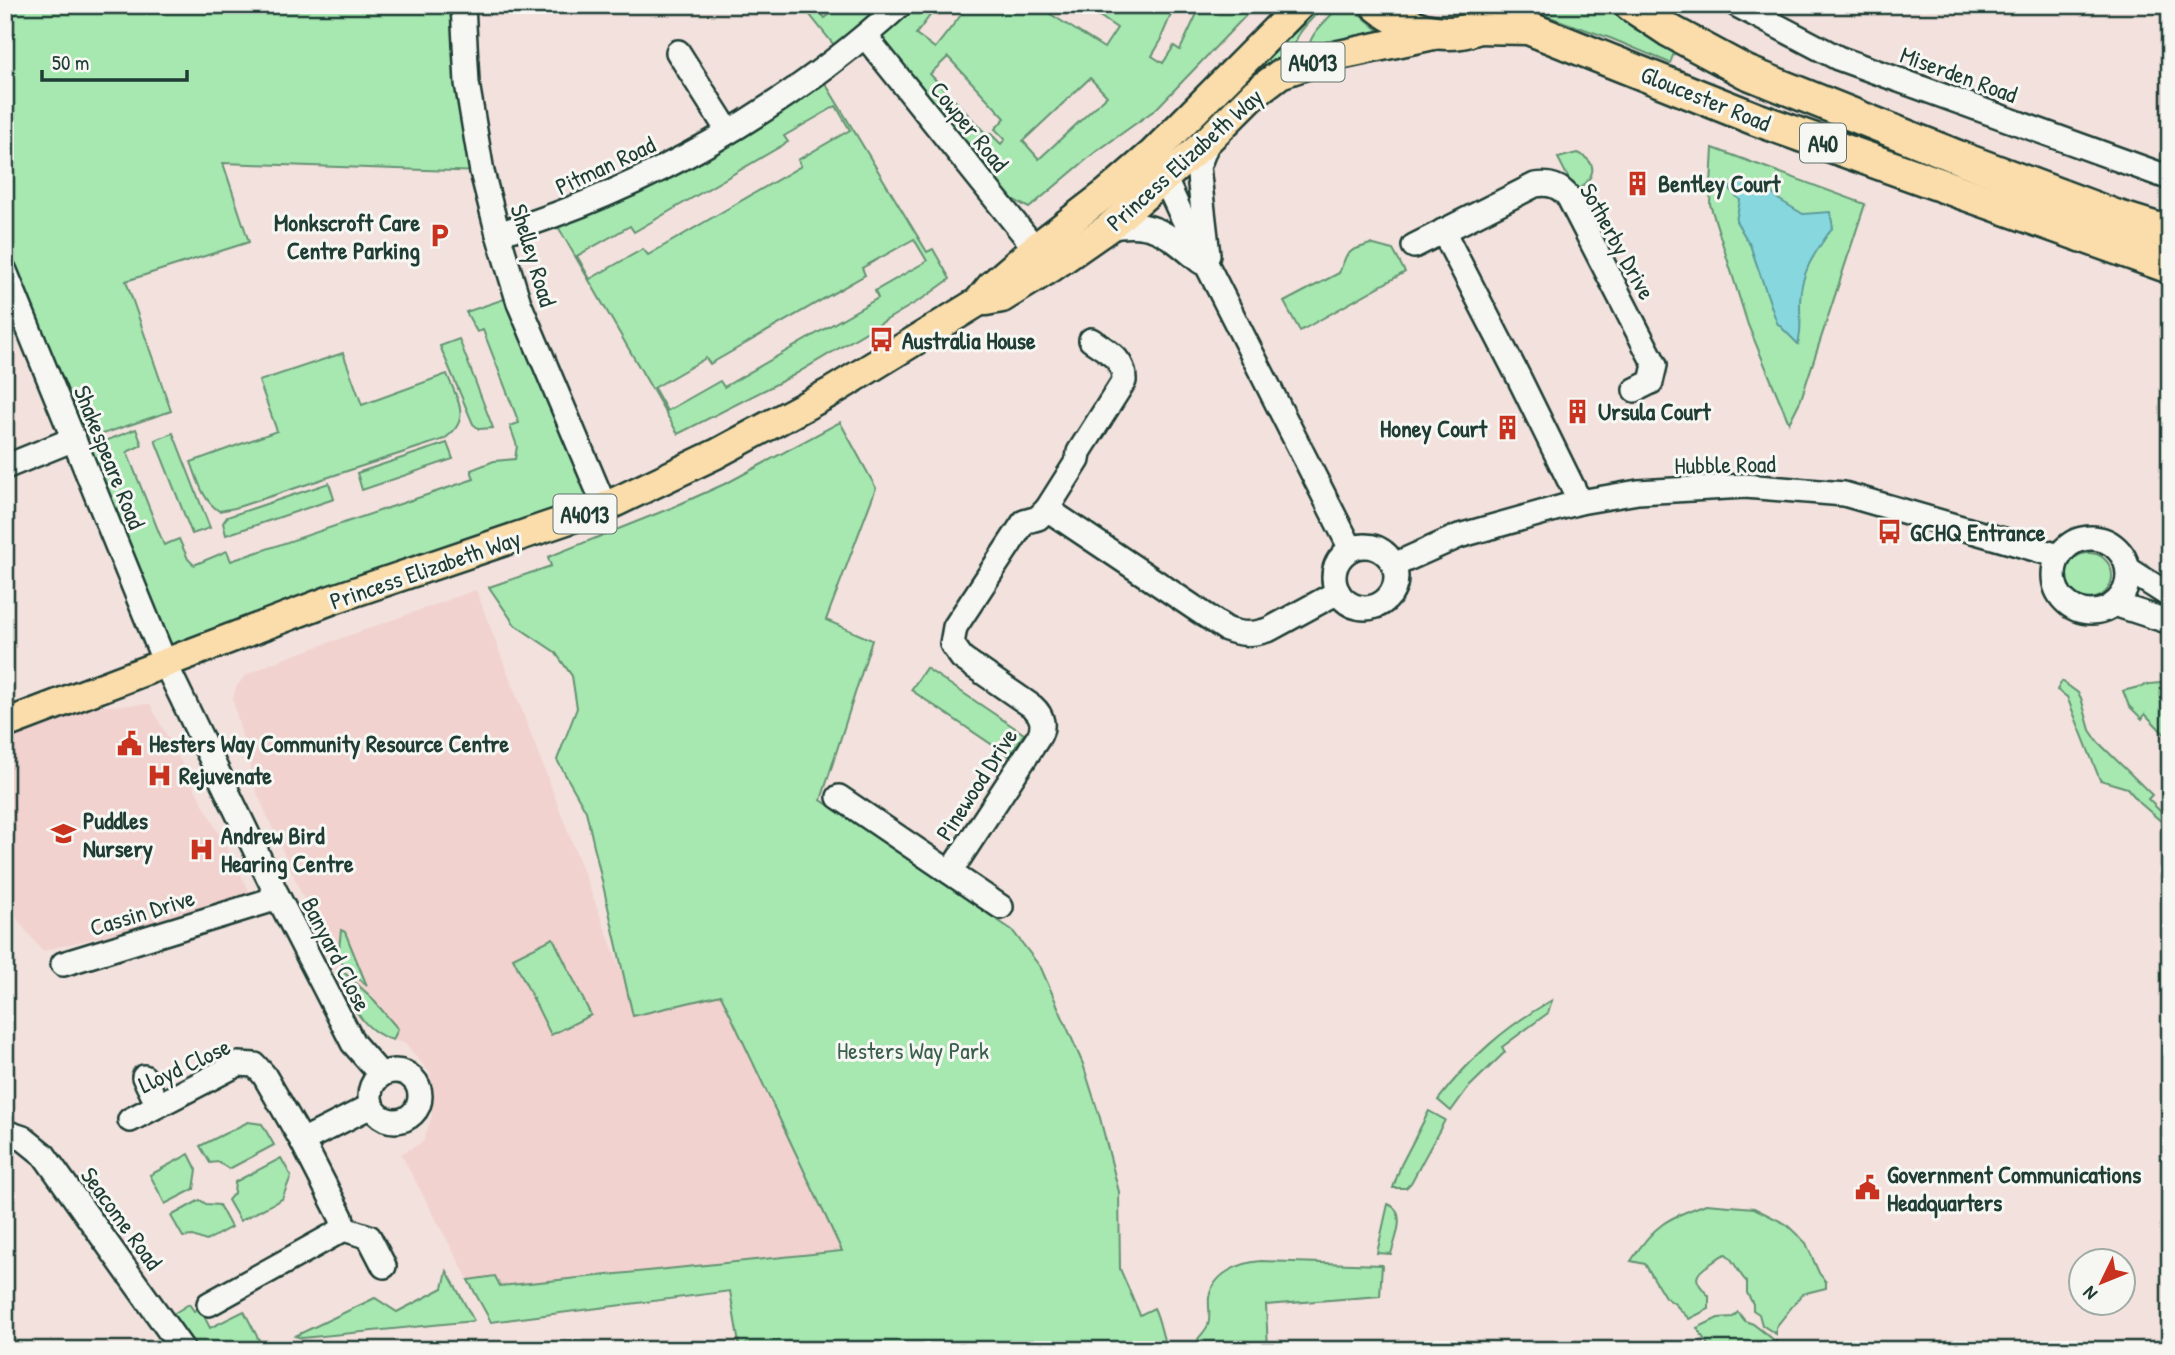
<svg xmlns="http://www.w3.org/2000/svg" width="2175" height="1355" viewBox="0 0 2175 1355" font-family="'Patrick Hand',sans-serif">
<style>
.built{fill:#f1d2cf}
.green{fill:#a7e8b1;stroke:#639272;stroke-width:2;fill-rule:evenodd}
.water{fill:#87d8de;stroke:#5d9a9a;stroke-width:2}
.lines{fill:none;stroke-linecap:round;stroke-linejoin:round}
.minor-casing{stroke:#1f3d34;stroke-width:28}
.major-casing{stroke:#1f3d34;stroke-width:33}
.highway-casing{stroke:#1f3d34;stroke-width:37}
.minor{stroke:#f6f6f2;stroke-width:23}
.major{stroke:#faddab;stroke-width:28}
.highway{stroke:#faddab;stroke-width:32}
.labels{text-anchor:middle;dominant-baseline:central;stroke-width:6;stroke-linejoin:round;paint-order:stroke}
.shield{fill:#f6f6f2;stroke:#60746d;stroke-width:2}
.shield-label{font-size:23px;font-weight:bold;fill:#1f3d34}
.street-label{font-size:24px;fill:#1f3d34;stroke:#f6f6f2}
.poi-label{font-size:24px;font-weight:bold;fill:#1f3d34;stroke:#f6f6f2;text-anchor:start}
.park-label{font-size:24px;fill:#3a5f4d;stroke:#f6f6f2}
</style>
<rect width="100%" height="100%" fill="#f3e1dd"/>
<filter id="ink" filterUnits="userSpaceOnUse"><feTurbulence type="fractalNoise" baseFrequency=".0143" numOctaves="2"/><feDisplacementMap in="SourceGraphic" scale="14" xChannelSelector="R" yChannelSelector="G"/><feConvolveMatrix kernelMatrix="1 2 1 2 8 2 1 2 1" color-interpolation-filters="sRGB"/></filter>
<g filter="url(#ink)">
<g class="built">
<path d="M476,590L636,1010L721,995L843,1251L731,1291L491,1322L401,1154L423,1142L432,1116V1093L430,1073L405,1043L384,1038L359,1017L353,1010L255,788L233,700L236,687L245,676L272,663Z"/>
<path d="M150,704L253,898L42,951L5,903V711Z"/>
</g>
<g class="green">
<path d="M5,5H463L482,172L223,163L249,242L126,281L171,411L76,443L5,271Z"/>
<path d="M802,5H814L825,18L841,5H881L889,15L900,5H938L916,34L935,48L969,5H1036L1104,48L1117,28L1083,5H1175L1161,38L1162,39L1152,56L1163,63L1174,46L1180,50L1201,5H1256L1156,109L1093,154L1029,208L1012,199L865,37L842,55ZM948,57L1005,118L995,129L1005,139L1001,144L990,133L987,135L930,74ZM1090,78L1107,96L1039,159L1023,141Z"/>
<path d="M1318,5H1324C1311,22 1291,34 1294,56L1267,70L1262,63Z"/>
<path d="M1339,5H1349L1383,34L1309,51C1307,33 1331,19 1339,5Z"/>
<path d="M1515,5H1612L1676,48L1670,63L1610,38Z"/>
<path d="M819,73L927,252L933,249L950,279L925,297L792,376L678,434L553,218ZM836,106L850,130L798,160L801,166L648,255L643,249L590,279L577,256L630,226L634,232L788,142L784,136ZM914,239L927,261L875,291L878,298L724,387L720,381L667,411L654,388L706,358L710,364L865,275L862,268Z"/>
<path d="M1713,148L1865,204L1801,399L1789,423L1748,325L1710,204Z"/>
<path d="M1577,153C1601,163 1594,180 1575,191L1558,158Z"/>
<path d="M1370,244L1393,250L1405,272L1300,331L1284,302L1339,273L1346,256L1353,250Z"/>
<path d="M516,295L605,507L165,663L79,451L136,429L142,445L127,452L164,545L179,539L188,559L194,565L227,551L231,561L474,479L471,470L494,461L515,459L517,446L510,426L519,423L483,330L477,332L466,312Z"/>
<path d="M459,339L493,428L479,429L473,424L440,346Z"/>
<path d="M343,353L362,405L447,374C457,400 473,419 444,439L235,508L219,511C202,500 198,480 191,462L277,431L259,381Z"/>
<path d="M840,422L876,488L826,620L872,640L821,800L1012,930L1041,968L1083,1064L1100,1118L1119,1192L1120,1269L1140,1315L1154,1308C1161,1322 1161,1336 1168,1350H740L730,1291L491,1322L468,1280L495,1276L500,1286L842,1251L721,995L633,1016L586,811L557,760L577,708L572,676L555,652L515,625L489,587L551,566L548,557L671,508L729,482Z"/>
<path d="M173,433L210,528L192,534L155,440Z"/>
<path d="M447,443L453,459L362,490L357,473Z"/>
<path d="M329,483L334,499L226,535L223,523L227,517Z"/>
<circle cx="2089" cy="576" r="23"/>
<path d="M926,668L1024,734L1009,756L911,690Z"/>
<path d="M2062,681L2078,693L2081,698L2090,730L2098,742L2152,795L2148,799L2170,821V829L2140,803L2127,788L2100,780L2067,697L2057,690Z"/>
<path d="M2170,682V740L2145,714L2142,719L2129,706L2123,691L2150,684Z"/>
<path d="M341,930L345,932L367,986L338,959Z"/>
<path d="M553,938L591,1015L551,1035L513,958Z"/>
<path d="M340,969L369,995L398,1029L393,1040C361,1031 347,999 338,970Z"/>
<path d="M1552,1000L1548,1013L1502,1047L1505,1052L1467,1089L1451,1111L1438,1100C1470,1058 1505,1027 1552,1000Z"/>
<path d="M1429,1111L1445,1120L1411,1183L1406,1188H1393L1401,1165Z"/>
<path d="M248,1122L262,1124L274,1145L229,1169L218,1162L210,1163L200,1146Z"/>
<path d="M189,1154L197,1170L194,1189L165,1204L150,1175Z"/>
<path d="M281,1158L291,1176L282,1199L240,1221L228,1200L234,1193L235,1182Z"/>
<path d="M200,1200L206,1204L219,1205L231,1227L206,1241L193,1236L183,1237L171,1216Z"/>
<path d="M1388,1204C1408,1212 1395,1239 1391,1254L1377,1253Z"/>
<path d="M1706,1204L1754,1208L1786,1224L1806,1243L1819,1273L1826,1282V1288L1802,1294L1776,1327V1334L1762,1325L1759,1314L1753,1310V1304L1747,1293V1282C1738,1274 1736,1262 1726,1254C1718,1256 1717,1260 1710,1264C1692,1275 1694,1281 1709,1296V1309L1689,1319L1675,1304L1665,1297L1645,1264L1631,1261C1654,1224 1667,1219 1706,1204Z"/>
<path d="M1261,1261L1382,1265L1380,1296L1266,1305L1268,1350H1203L1198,1339C1201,1335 1206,1330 1208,1325C1211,1317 1208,1306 1209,1297C1214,1273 1239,1263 1261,1261Z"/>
<path d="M447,1271L474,1321L302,1338L295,1336L375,1298L397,1312L443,1288Z"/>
<path d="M189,1304L194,1311L200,1308L210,1328L244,1311L262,1346L231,1350H192L170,1316Z"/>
<path d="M1738,1312L1745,1321L1753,1324L1787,1350L1757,1347L1754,1350H1707L1708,1345L1697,1328L1718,1318L1733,1317Z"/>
</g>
<path class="water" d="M1742,183L1769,190L1778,199L1803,214L1830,212L1833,227C1815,252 1799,274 1800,306C1800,320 1802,330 1798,344L1777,323L1750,245L1736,221L1740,200L1728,187Z"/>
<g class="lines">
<defs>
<g id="minor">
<path d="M463,5L467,83L482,172L498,234L519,303L605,507"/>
<path d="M1737,5L1838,58L2170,178"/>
<path d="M865,36L1035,248"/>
<path d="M678,52L728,131"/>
<path d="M1158,164L1180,212L1351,549"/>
<path d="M1108,228C1154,219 1168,235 1201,262"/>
<path d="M1443,231L1519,378L1580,502"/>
<path d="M498,234C646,189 785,110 900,5"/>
<path d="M1414,246L1535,185C1549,183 1560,185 1569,198L1655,365L1651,382L1635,390"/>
<path d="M1208,255L1198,167L1208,141"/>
<path d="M5,271L165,663L277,895L353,1043L381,1075"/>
<path d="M5,467L74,439"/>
<path d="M1047,509L1078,460L1079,452L1124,381C1125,359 1107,351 1091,340"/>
<circle cx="2091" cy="575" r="37"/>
<circle cx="1365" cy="577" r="31"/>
<path d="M1394,565L1459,536L1580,502L1638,492L1745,486L1844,494L2059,556"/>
<path d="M2128,569L2170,596"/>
<path d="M2114,604L2170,622"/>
<path d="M839,797L1001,907"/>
<path d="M950,872L1038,738C1045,727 1043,716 1033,707L962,658L952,644L955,627L1024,522L1038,518L1047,509L1226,629C1242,635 1254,635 1270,629L1338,592"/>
<path d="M63,964L265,902L277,895"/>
<circle cx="395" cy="1096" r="25"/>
<path d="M144,1077L158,1105"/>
<path d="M130,1120L238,1064L255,1065L264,1075L302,1141L341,1217L344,1229L369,1237L384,1266"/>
<path d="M5,1132L23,1138L44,1155L183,1350"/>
<path d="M302,1141L371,1106"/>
<path d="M209,1304L344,1229"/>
</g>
<g id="major">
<path d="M986,301L1002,298L1052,267L1108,228L1208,140L1255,93L1280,74L1330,57L1443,33"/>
<path d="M5,724L331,600L605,507L716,454L831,392L978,302L992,285L1035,248L1108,192L1153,153L1300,5"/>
</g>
<g id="highway">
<path d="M1377,5C1403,27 1442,41 1476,28C1486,24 1494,13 1501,5"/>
<path d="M1631,5L1670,31L1746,72L1963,159L2115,216L2170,233"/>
<path d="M1477,27L1528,28L1756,119L2170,267"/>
</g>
</defs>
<use href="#minor" class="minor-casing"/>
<use href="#major" class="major-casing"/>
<use href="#highway" class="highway-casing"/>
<use href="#minor" class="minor"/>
<use href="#major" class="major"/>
<use href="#highway" class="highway"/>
</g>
</g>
<defs>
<symbol id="building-bare" viewBox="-9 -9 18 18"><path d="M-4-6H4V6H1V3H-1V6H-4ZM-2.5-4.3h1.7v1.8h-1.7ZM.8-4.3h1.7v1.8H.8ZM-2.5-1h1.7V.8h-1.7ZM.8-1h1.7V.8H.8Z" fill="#c8321e" stroke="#f6f6f2" stroke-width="2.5" paint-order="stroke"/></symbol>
<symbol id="parking-bare" viewBox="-9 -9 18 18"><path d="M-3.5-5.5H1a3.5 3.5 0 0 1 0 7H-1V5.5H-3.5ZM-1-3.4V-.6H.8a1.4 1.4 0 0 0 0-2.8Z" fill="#c8321e" stroke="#f6f6f2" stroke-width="2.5" paint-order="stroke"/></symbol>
<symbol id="bus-bare" viewBox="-9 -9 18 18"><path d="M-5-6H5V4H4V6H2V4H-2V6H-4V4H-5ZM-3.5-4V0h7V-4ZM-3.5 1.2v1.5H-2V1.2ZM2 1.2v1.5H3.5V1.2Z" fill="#c8321e" stroke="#f6f6f2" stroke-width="2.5" paint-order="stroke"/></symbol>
<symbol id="civic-bare" viewBox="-9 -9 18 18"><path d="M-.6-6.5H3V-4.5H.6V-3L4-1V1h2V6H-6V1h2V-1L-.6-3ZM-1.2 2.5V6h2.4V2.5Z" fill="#c8321e" stroke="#f6f6f2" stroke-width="2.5" paint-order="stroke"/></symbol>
<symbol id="hospital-bare" viewBox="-9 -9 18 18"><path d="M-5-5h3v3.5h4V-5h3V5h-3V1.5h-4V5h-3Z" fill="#c8321e" stroke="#f6f6f2" stroke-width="2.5" paint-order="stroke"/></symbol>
<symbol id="school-bare" viewBox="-9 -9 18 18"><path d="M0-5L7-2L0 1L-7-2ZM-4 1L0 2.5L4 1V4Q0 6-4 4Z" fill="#c8321e" stroke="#f6f6f2" stroke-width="2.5" paint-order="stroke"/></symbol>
</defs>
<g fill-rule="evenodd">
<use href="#building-bare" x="1620" y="166" width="35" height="35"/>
<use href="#parking-bare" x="422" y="218" width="35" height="35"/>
<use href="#bus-bare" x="864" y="322" width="35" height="35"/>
<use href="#building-bare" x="1560" y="394" width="35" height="35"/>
<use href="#building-bare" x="1490" y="410" width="35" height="35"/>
<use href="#bus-bare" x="1872" y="514" width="35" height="35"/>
<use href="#civic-bare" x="112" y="726" width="35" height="35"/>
<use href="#hospital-bare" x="142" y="758" width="35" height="35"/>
<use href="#school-bare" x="46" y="816" width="35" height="35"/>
<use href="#hospital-bare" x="184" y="832" width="35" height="35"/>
<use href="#civic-bare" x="1850" y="1170" width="35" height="35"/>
</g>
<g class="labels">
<g class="shield">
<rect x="1281.5" y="42.5" width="63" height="39" rx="5"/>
<rect x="1800" y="123.5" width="46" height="39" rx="5"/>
<rect x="553.5" y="494.5" width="63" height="39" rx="5"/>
</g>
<g class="shield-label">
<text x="1313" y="62">A4013</text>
<text x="1823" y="143">A40</text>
<text x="585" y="514">A4013</text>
</g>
<g class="street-label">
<text transform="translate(1959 74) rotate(20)">Miserden Road</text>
<text transform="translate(1706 98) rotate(22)">Gloucester Road</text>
<text transform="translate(970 126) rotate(51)">Cowper Road</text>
<text transform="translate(1184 159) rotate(-42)">Princess Elizabeth Way</text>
<text transform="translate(605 165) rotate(-25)">Pitman Road</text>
<text transform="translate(1618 241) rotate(61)">Sotherby Drive</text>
<text transform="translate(534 255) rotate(73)">Shelley Road</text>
<text transform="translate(110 457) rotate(68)">Shakespeare Road</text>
<text transform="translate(1725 464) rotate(-1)">Hubble Road</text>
<text transform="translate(425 569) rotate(-19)">Princess Elizabeth Way</text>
<text transform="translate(976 784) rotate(-57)">Pinewood Drive</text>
<text transform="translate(142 912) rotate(-17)">Cassin Drive</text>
<text transform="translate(337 954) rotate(63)">Banyard Close</text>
<text transform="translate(184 1065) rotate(-25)">Lloyd Close</text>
<text transform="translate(122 1218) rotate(54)">Seacome Road</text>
</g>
<g class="poi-label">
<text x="1658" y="183">Bentley Court</text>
<text x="420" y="222" text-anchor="end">Monkscroft Care<tspan x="420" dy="28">Centre Parking</tspan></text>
<text x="902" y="340">Australia House</text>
<text x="1598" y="411">Ursula Court</text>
<text x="1487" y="428" text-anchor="end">Honey Court</text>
<text x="1910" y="532">GCHQ Entrance</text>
<text x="149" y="743">Hesters Way Community Resource Centre</text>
<text x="179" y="775">Rejuvenate</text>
<text x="83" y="820">Puddles<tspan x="83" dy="28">Nursery</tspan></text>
<text x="221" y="835">Andrew Bird<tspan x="221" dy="28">Hearing Centre</tspan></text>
<text x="1887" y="1174">Government Communications<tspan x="1887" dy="28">Headquarters</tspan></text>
</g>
<g class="park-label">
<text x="913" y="1050">Hesters Way Park</text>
</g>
</g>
<rect width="2175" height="1355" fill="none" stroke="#f6f6f2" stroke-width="28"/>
<rect x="14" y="14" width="2147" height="1327" fill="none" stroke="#1f3d34" stroke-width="2.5" filter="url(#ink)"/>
<g transform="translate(2102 1282) rotate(227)"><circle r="33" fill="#f6f6f2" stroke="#a0aca6" stroke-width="2"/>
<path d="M0-5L12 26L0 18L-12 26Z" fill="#c8321e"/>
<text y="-10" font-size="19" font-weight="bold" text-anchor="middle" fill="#1f3d34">N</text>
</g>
<path d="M42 70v10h145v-10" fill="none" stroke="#1f3d34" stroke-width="3.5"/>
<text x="52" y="70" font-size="21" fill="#1f3d34" stroke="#f6f6f2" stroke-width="5" paint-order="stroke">50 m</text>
</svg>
